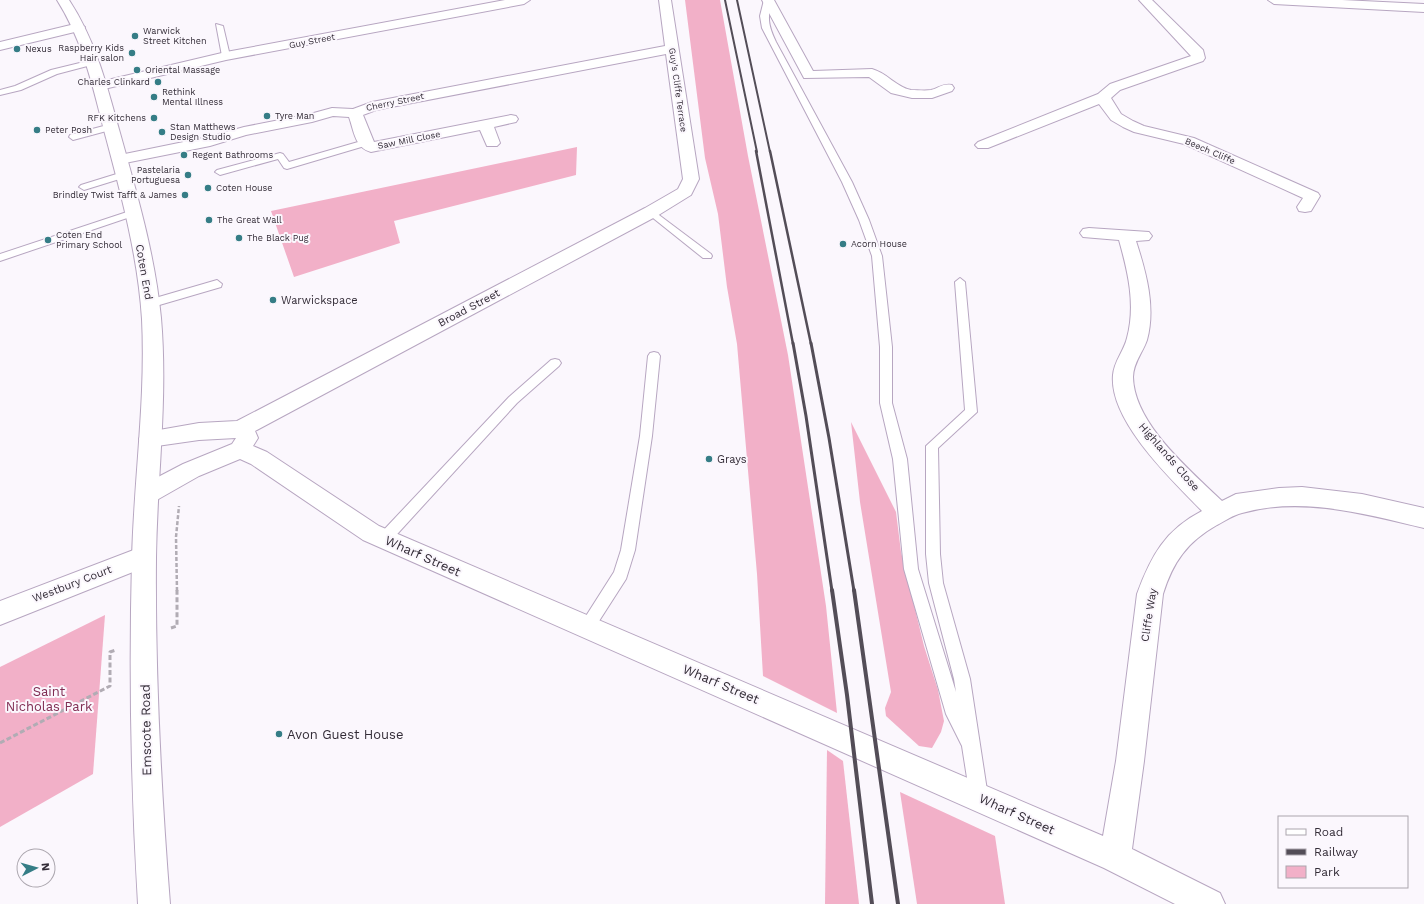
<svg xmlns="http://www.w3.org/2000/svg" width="1424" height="904" viewBox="0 0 1424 904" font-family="'Work Sans',sans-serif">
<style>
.green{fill:#f2b0c8}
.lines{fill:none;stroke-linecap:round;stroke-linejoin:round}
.service-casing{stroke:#b7a6c1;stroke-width:2}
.minor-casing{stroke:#b7a6c1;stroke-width:2}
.primary-casing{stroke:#b7a6c1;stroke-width:2}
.path-far1{stroke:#b1acb4;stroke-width:2.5;stroke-dasharray:4 2;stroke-linecap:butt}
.path{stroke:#b1acb4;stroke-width:3;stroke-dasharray:5 2.5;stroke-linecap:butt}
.service{fill:#fff;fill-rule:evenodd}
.minor{fill:#fff;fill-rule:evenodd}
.primary{fill:#fff;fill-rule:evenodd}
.rail-far3{stroke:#534d57;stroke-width:2}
.rail-far2{stroke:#534d57;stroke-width:2.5}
.rail-far1{stroke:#534d57;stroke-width:3}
.rail{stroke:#534d57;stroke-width:4}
.poi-dot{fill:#357d86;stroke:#fbf7fd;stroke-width:1.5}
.labels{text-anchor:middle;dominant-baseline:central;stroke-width:4;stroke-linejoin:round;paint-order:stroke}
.far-poi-label{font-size:9px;fill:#332c37;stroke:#fbf7fd;text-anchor:start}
.far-street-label{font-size:9px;fill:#332c37;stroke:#fbf7fd}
.street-label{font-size:11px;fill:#332c37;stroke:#fbf7fd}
.poi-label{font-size:11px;fill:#332c37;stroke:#fbf7fd;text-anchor:start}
.near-street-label{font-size:13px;fill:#332c37;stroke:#fbf7fd}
.near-park-label{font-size:13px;fill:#802d53;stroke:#fbf7fd}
.near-poi-label{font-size:13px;fill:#332c37;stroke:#fbf7fd;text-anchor:start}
</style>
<rect width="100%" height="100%" fill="#fbf7fd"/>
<g class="green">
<path d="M685,0H720L748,156L788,355L826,606L837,713L763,676L757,574L737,344L727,287L718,214L705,158Z"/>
<path d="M577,147L576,175L394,221L400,243L294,277L271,211Z"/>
<path d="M851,422L896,512L901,552L924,646L938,690L944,721L941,732L932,748L919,746L886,716L885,708L891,692L860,502Z"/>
<path d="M105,615L93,774L0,827V667Z"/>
<path d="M827,750L843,761L859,904H825Z"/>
<path d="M900,792L995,836L1005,904H917Z"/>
</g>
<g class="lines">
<defs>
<g id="service">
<path d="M764,0H772C767,18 768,25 776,42L852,182L869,220L882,256L892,347V403L907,459L918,569L956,692L954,679L929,583L926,554V446L965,410L955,282L960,278L965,282L977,412L938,448L940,554L943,583L970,679L988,797L985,803L979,806L973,803L970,797L962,746L946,714L904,569L893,459L880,403V347L872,256L859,220L842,182L762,28L760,16Z"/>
<path d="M216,24L223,26L230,56L229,58L222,56Z"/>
<path d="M92,60L96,62L95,64L57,74L21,90L0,95V90L15,86L51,70Z"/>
<path d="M111,124L115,127L114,129L73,140L69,137L70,135Z"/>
<path d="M365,140L369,143L368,145L287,169L284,168L278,159L220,175L215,172L217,170L280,153L283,154L289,162Z"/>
<path d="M123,172L126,173V177L84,190L79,187L81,185Z"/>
<path d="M651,209L711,254L712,256L711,258H703L648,214L646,212L648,210Z"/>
<path d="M133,210L136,211L138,213L136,215L0,261V254Z"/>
<path d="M217,280L222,284L221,287L149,308L143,304L145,301Z"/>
<path d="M654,352L658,353L660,356L652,436L635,550L626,579L592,632L587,634L582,632L579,627L614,572L621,550L640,436L648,356L650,353Z"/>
<path d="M555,359L559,360L561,363L559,366L517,403L389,543L384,545L379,543L377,539L379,535L509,397L551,360Z"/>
</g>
<g id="minor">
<path d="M505,0H530L524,4L226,60L100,90L95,89L93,86L95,83L226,52Z"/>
<path d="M659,0H671L699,179L691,195L657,216L255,431L258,438L253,446L267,452L379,526L1103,836L1116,761L1137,594C1151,556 1165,530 1202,511C1172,480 1109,421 1113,375C1114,361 1124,351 1127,338C1136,305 1128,272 1119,240L1083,237L1080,233L1083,229L1089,228L1149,232L1152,236L1149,240L1136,241C1146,272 1156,307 1147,340C1143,352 1133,363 1133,377C1134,424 1190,470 1222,501L1236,494L1279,488L1302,487L1362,494L1424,508V528C1365,514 1302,496 1242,513C1233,515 1225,521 1217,525C1187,542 1173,562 1163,594L1144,761L1132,849L1220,893L1225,904H1175L1104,868L363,540L251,464L240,459L199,476L155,501L147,503L139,501L136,494L139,487L183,464L232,444L236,438L199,440L150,447L142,445L139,439L142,433L199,423L237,421L645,208L678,189L683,179L666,54L376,110L363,115L374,142L511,115L516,116L518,119L516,122L494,127L500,143L497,146H487L480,130L371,152C355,148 354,131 349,117L333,116L312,122L246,135L210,146L120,164L115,162L112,159L115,156L208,137L244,127L310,114L332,108L353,109L372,102L665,46Z"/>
<path d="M762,0H774L813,71L872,69C887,73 896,87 911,90C917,90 925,91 931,90C939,88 943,83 952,85L954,88L952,91L932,98H912L891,93L869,77L804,78Z"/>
<path d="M1139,0H1152L1203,50L1205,58L1203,61L1120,90L1111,98L1121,114L1133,121L1144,126L1194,138L1318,193L1320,196L1311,211L1305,212L1299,211L1297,207L1303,198L1184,144L1134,132L1123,127L1111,120L1099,104L988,148H978L975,145L978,142L1098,94L1110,84L1191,56Z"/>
<path d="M79,23L85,27L83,30L0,50V42Z"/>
<path d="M144,546L153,550L156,557L153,564L0,625V601Z"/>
</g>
<g id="primary">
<path d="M57,0H69C96,41 107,86 120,133C137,194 155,255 161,318C168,398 157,478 156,558C155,673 161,789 170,904H138C131,789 129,674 132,558C134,479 146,399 142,319C138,256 121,194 105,134C93,87 83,41 57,0Z"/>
<path d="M1268,0H1342L1424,4V12L1274,4Z"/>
</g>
</defs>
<use href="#service" class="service-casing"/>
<use href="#minor" class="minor-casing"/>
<use href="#primary" class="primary-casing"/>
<path class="path-far1" d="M177,591L176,537L179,506"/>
<g class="path">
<path d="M171,628L177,626V590"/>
<path d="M0,743L110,686V652L116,650"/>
</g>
<use href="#service" class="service"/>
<use href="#minor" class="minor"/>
<use href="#primary" class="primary"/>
<g class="rail-far3">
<path d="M725,0L757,152"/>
<path d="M737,0L770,152"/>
</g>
<g class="rail-far2">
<path d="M756,151L793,344"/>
<path d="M770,151L811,344"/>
</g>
<g class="rail-far1">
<path d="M793,343L806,416L832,591"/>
<path d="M811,343L829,438L854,591"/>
</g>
<g class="rail">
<path d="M832,590L847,695L872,904"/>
<path d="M854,590L898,904"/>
</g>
</g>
<g class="poi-dot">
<circle cx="135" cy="36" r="4"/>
<circle cx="17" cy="49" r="4"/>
<circle cx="132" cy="53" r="4"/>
<circle cx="137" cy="70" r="4"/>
<circle cx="158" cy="82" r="4"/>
<circle cx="154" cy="97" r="4"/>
<circle cx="267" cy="116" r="4"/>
<circle cx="154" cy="118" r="4"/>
<circle cx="37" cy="130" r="4"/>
<circle cx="162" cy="132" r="4"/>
<circle cx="184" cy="155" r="4"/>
<circle cx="188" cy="175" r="4"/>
<circle cx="208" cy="188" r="4"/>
<circle cx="185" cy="195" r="4"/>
<circle cx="209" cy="220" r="4"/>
<circle cx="239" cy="238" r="4"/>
<circle cx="48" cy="240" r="4"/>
<circle cx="843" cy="244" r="4"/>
<circle cx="273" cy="300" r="4"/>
<circle cx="709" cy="459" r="4"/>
<circle cx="279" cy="734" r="4"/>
</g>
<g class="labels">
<g class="far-poi-label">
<text x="143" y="31">Warwick<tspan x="143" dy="10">Street Kitchen</tspan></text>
<text x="124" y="48" text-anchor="end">Raspberry Kids<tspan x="124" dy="10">Hair salon</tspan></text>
<text x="25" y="49">Nexus</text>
<text x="145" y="70">Oriental Massage</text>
<text x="150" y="82" text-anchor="end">Charles Clinkard</text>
<text x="162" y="92">Rethink<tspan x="162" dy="10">Mental Illness</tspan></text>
<text x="275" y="116">Tyre Man</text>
<text x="146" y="118" text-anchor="end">RFK Kitchens</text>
<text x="170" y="127">Stan Matthews<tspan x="170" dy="10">Design Studio</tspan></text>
<text x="45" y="130">Peter Posh</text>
<text x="192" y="155">Regent Bathrooms</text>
<text x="180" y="170" text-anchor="end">Pastelaria<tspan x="180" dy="10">Portuguesa</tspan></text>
<text x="216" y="188">Coten House</text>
<text x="177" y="195" text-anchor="end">Brindley Twist Tafft &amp; James</text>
<text x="217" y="220">The Great Wall</text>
<text x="56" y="235">Coten End<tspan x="56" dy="10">Primary School</tspan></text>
<text x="247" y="238">The Black Pug</text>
<text x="851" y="244">Acorn House</text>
</g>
<g class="far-street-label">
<text transform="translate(312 41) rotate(-11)">Guy Street</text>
<text transform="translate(678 90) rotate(82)">Guy's Cliffe Terrace</text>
<text transform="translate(395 102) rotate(-12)">Cherry Street</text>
<text transform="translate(409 140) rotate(-11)">Saw Mill Close</text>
<text transform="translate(1210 151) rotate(23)">Beech Cliffe</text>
</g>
<g class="street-label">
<text transform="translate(144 272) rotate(80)">Coten End</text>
<text transform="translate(469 308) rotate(-28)">Broad Street</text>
<text transform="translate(1169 457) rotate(49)">Highlands Close</text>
<text transform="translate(72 584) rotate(-21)">Westbury Court</text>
<text transform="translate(1149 615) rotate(-81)">Cliffe Way</text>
</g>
<g class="poi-label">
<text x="281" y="300">Warwickspace</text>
<text x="717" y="459">Grays</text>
</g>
<g class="near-street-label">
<text transform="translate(423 556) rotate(24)">Wharf Street</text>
<text transform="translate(721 684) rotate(23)">Wharf Street</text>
<text transform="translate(146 730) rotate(-91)">Emscote Road</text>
<text transform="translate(1017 814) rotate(24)">Wharf Street</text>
</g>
<g class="near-park-label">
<text x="49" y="691">Saint<tspan x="49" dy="15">Nicholas Park</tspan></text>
</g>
<g class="near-poi-label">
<text x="287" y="734">Avon Guest House</text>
</g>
</g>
<rect x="1278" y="816" width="130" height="72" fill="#fbf7fd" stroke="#aba6ae"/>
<rect x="1286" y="829" width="20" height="6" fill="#ffffff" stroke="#aba6ae"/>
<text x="1314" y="836" font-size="12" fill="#332c37">Road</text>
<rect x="1286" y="849" width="20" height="6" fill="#534d57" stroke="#aba6ae"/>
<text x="1314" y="856" font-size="12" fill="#332c37">Railway</text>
<rect x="1286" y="866" width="20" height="12" fill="#f2b0c8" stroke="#aba6ae"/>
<text x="1314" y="876" font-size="12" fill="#332c37">Park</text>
<g transform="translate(36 868) rotate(84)"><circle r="19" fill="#fbf7fd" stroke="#aba6ae"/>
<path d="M0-3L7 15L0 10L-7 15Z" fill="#357d86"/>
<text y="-6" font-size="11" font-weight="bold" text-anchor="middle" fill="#332c37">N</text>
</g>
</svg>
